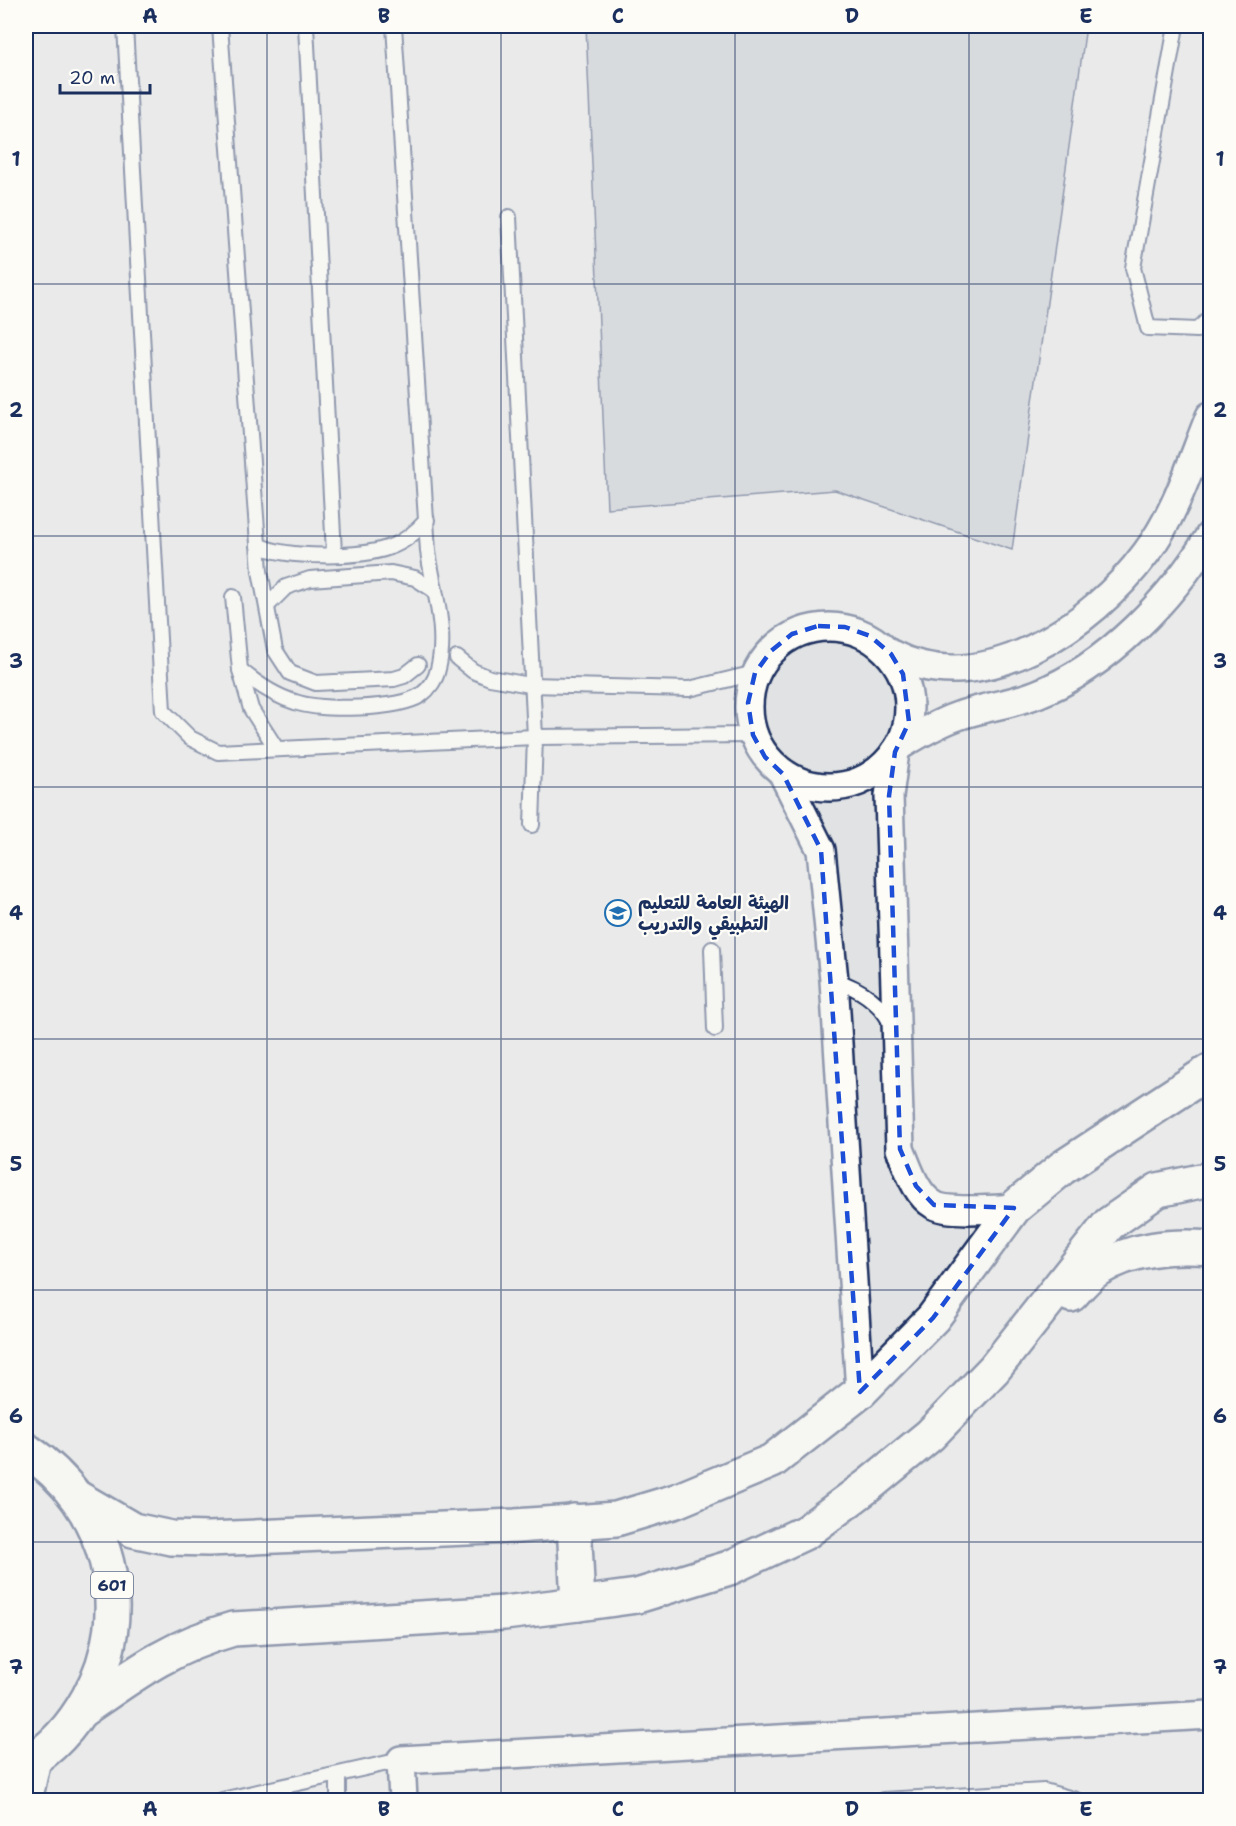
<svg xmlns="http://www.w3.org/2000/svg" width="1236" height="1826" viewBox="0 0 1236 1826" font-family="'Shantell Sans','Playpen Sans Arabic',sans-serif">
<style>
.built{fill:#e0e2e3}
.building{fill:#bbc0ca;stroke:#1b2f5e;stroke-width:1.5}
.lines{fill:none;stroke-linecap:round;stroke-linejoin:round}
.lane-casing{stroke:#1b2f5e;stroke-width:18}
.street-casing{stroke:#1b2f5e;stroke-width:32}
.secondary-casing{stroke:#1b2f5e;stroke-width:38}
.primary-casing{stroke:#1b2f5e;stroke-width:38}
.lane{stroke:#fdfcf7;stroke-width:14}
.street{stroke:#fdfcf7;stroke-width:27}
.secondary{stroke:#fdfcf7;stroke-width:33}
.primary{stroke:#fdfcf7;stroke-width:33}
.marked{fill:none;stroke:#1d4ed8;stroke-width:4.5;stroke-dasharray:12 8;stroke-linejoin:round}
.grid{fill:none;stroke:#1b2f5e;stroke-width:1.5;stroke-opacity:0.55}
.labels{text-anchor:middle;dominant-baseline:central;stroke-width:4.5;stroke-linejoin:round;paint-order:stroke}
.shield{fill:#fdfcf7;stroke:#5f6c8c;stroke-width:1.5}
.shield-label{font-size:16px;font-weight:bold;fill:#1b2f5e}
.poi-label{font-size:18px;font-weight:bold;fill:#1b2f5e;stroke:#fdfcf7;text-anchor:start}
.neatline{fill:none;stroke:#1b2f5e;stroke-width:2}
.grid-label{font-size:20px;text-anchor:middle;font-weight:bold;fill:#1b2f5e}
</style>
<rect width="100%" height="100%" fill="#f0f0ee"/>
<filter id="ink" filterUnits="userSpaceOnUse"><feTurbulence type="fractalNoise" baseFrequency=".0167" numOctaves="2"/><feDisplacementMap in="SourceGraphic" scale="12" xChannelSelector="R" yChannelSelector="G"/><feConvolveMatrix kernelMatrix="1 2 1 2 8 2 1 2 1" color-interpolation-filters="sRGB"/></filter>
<g filter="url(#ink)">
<rect class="built" x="26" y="26" width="1184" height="1774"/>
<path class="building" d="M586,26H1086L1012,550L835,490L607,508Z"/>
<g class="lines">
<defs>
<g id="lane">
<path d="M125,26L163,711L190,738L218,752L535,737L753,735"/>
<path d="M220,26L260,571L275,650L290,673L316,683L394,679L404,676L418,665"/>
<path d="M306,26L334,553"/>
<path d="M1176,26L1133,268L1148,328L1197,330L1210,318"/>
<path d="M509,217L535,737L532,825"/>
<path d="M258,545C286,559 361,558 390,547C405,542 416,532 427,520"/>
<path d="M233,597L240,670L251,709L276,748"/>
<path d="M268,605L286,587L310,579L391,573L415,578L435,591"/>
<path d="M457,658L473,671L490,678L530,685L689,689L755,673"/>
<path d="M240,670C257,684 274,696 295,702C322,711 397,710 421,695C429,689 436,679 438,669C448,631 433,589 428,551L394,26"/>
<path d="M712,949L715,1029"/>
<path d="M834,980C859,988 881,1001 892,1026"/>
<path d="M338,1775V1800"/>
<path d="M222,1800L401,1760"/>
<path d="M883,1800L1044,1791L1076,1800"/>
</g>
<g id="street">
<circle cx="829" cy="707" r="80"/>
<path d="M891,654C982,702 1092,626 1146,553C1177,512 1191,462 1210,416"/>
<path d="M901,745C919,734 938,723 958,716C984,707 1012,704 1037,694C1107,667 1173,597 1210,535"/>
<path d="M895,752L889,796L900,1149C908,1167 915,1194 934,1205C948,1213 996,1209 1014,1208"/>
<path d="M783,774L821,850L834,980L860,1392"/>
<path d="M403,1800L401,1760L1210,1715"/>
</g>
<g id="secondary">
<path d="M1071,1295C1079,1286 1088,1275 1098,1269C1133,1248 1171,1245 1210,1248"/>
<path d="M78,1498L133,1530L171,1538L208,1539L515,1526L616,1519L676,1501L772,1461L860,1392L933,1318L1014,1208L1062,1168L1210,1071"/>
<path d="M574,1521L578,1604"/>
<path d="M81,1711C134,1674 169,1647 233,1629L504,1613L578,1604L637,1596L729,1568L806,1532L869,1485L930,1435L994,1369L1109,1224L1158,1190L1210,1179"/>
</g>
<g id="primary">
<path d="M26,1450C109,1504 137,1611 88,1698C73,1725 52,1749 26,1764"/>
<path d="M26,1796L34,1759"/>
</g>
</defs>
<use href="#lane" class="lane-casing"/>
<use href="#street" class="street-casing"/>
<use href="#secondary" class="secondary-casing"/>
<use href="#primary" class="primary-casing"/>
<use href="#lane" class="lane"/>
<use href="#street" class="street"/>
<use href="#secondary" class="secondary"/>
<use href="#primary" class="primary"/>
</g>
</g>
<path d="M0 0H1236V1826H0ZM818,626L845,627L870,636L891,654L903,674L909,722L895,752L889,796L900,1149L916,1186L934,1205L1014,1208L933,1318L860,1392L821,850L783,774L765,757L753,735L748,703L755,673L771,651L792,634Z" fill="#f0f0ee" fill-opacity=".55" fill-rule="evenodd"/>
<path class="marked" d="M818,626L845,627L870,636L891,654L903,674L909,722L895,752L889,796L900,1149L916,1186L934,1205L1014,1208L933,1318L860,1392L821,850L783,774L765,757L753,735L748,703L755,673L771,651L792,634Z"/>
<path class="grid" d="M267,26V1800M501,26V1800M735,26V1800M969,26V1800M26,284H1210M26,536H1210M26,787H1210M26,1039H1210M26,1290H1210M26,1542H1210"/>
<defs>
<symbol id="university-ring" viewBox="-11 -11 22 22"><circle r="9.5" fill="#fdfcf7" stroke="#1f6fb2" stroke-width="1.5"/><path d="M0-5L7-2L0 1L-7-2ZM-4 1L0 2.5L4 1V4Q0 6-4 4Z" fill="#1f6fb2"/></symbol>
</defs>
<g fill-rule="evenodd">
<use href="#university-ring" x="603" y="898" width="30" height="30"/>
</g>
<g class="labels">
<rect class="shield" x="91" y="1572" width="42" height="26" rx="4.5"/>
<g class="shield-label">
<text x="112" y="1585">601</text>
</g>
<g class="poi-label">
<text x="638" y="903">الهيئة العامة للتعليم<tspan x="638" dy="21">التطبيقي والتدريب</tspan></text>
</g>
</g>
<rect width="1236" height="1826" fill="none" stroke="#fdfcf7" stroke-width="66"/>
<path d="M60 84v9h90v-9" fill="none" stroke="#1b2f5e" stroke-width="3"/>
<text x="69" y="84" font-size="18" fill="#1b2f5e" stroke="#fdfcf7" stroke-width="4.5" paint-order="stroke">20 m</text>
<rect x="33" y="33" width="1170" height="1760" class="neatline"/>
<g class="grid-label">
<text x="150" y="23">A</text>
<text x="384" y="23">B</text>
<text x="618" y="23">C</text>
<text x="852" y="23">D</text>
<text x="1086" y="23">E</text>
<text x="16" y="166">1</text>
<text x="1220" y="166">1</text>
<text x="16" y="417">2</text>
<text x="1220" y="417">2</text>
<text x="16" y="668">3</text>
<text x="1220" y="668">3</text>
<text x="16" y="920">4</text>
<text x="1220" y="920">4</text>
<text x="16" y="1171">5</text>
<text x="1220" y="1171">5</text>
<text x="16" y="1423">6</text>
<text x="1220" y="1423">6</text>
<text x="16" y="1674">7</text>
<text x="1220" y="1674">7</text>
<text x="150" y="1816">A</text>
<text x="384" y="1816">B</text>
<text x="618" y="1816">C</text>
<text x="852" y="1816">D</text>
<text x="1086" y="1816">E</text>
</g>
</svg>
